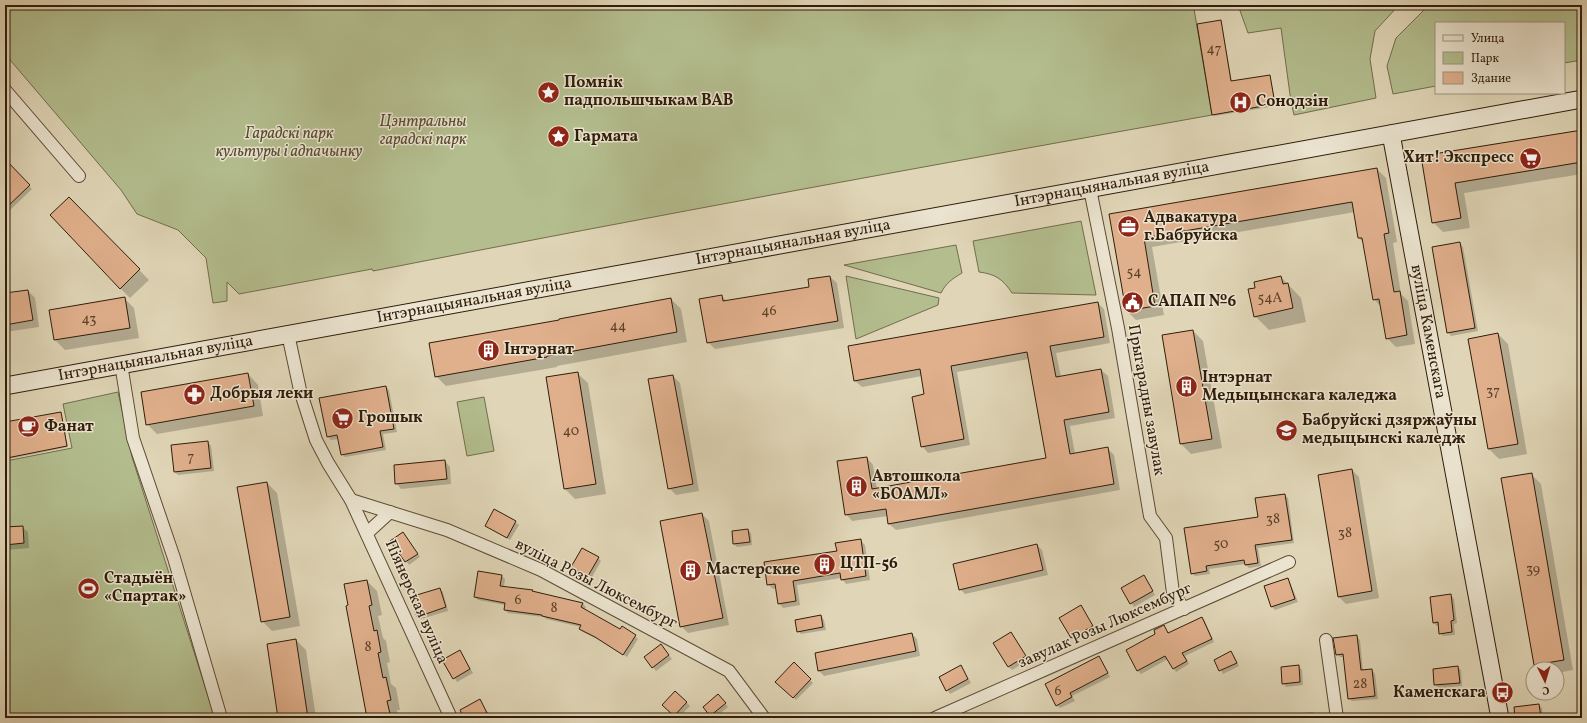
<svg xmlns="http://www.w3.org/2000/svg" width="1587" height="723" viewBox="0 0 1587 723" font-family="Vollkorn,serif">
<style>
.green{fill:#b3bd8e;stroke:#726d4c}
.shadow{fill:#0003}
.building{fill:#e0b08c;stroke:#301d0a}
.lines{fill:none;stroke-linecap:round;stroke-linejoin:round}
.street-casing{stroke:#5c4b35;stroke-width:14}
.secondary-casing{stroke:#301d0a;stroke-width:19}
.street{stroke:#ebe4d0;stroke-width:12}
.secondary{stroke:#ebe4d0;stroke-width:17}
.labels{text-anchor:middle;dominant-baseline:central;stroke-width:3;stroke-linejoin:round;paint-order:stroke}
.number-label{font-size:14px;fill:#5c422a}
.poi-label{font-size:16px;font-weight:bold;fill:#301d0a;stroke:#ebe4d0;text-anchor:start}
.park-label{font-size:16px;font-style:italic;fill:#574d32;stroke:#ebe4d0}
.street-label{font-size:16px;fill:#301d0a;stroke:#ebe4d0}
</style>
<rect width="100%" height="100%" fill="#e0d6b7"/>
<filter id="stains"><feTurbulence type="fractalNoise" baseFrequency=".005" numOctaves="4"/><feColorMatrix values="0 0 0 0 .2 0 0 0 0 .09 0 0 0 0 .02 0 0 0 .5 -.17"/></filter>
<radialGradient id="worn" r=".72"><stop offset=".6" stop-color="#630" stop-opacity="0"/><stop offset="1" stop-color="#630" stop-opacity=".3"/></radialGradient>
<g class="green">
<path d="M5,5H1234L1194,9L1212,115C932,165 652,216 373,271L372,269L239,294L227,282V301L213,303L206,258L178,230L137,214L121,190L5,54Z"/>
<path d="M1238,5H1399L1375,31L1370,59L1376,98L1294,115L1291,102L1281,28L1248,33Z"/>
<path d="M1433,5H1582V60L1564,63V23H1436V86L1393,94L1387,66L1396,38L1426,8Z"/>
<path d="M1081,221L1096,295L1012,293C1003,279 995,274 979,272L973,241Z"/>
<path d="M956,245L962,273C952,279 946,283 941,293L844,265Z"/>
<path d="M846,276L939,298L938,305L856,339Z"/>
<path d="M118,392L132,457L215,718H5V459L6,461L72,448L63,404Z"/>
<path d="M484,397L494,451L467,456L457,402Z"/>
</g>
<g class="shadow">
<path d="M1221,21L1232,82L1270,76L1276,106L1214,116L1212,114Z"/>
<path d="M1582,131V174L1464,193L1470,228L1443,232L1433,222L1422,157Z"/>
<path d="M5,161L32,189L9,211L5,206Z"/>
<path d="M1377,169L1386,178L1397,242L1393,243L1401,294L1408,301L1415,344L1396,347L1387,338L1382,308L1374,299L1364,243L1359,238L1355,212L1152,247L1164,315L1136,320L1127,311L1110,215Z"/>
<path d="M69,198L149,280L130,298L120,288Z"/>
<path d="M1460,243L1463,247L1478,331L1451,336L1448,332Z"/>
<path d="M830,277L837,283L844,328L715,349L708,342L721,296L727,301L810,288Z"/>
<path d="M1281,277L1301,298L1306,322L1269,330L1255,316L1256,288Z"/>
<path d="M28,291L35,298L39,327L5,332V294Z"/>
<path d="M124,298L134,308L139,338L65,350L55,340Z"/>
<path d="M671,299L681,309L687,342L557,366V367L446,386L436,376Z"/>
<path d="M1098,303L1104,309L1110,343L1056,353L1061,377L1101,370L1108,376L1115,418L1070,426L1075,454L1107,448L1114,455L1120,490L896,530L889,524L888,516L852,521L846,514L867,458L873,465L877,489L1047,459L1029,359L957,372L970,445L928,453L922,446L925,395L922,376L862,387L855,381Z"/>
<path d="M1193,331L1203,341L1222,448L1191,454L1181,444Z"/>
<path d="M1498,334L1508,344L1527,454L1499,459L1489,449Z"/>
<path d="M577,373L588,383L606,494L575,499L565,489Z"/>
<path d="M248,374L258,385L263,416L157,434L147,424Z"/>
<path d="M673,376L680,383L699,491L676,495L669,488Z"/>
<path d="M386,387L389,390L397,432L383,434L386,450L345,457L342,454L339,439L331,440L328,437Z"/>
<path d="M60,413L68,447L9,459L8,457L5,443V423Z"/>
<path d="M208,442L211,446L214,471L178,475L175,472Z"/>
<path d="M445,461L450,467L451,484L401,489L396,483Z"/>
<path d="M1352,470L1359,477L1379,598L1346,604L1339,597Z"/>
<path d="M1531,474L1541,484L1573,670L1557,673V669H1539L1534,665Z"/>
<path d="M267,483L277,493L300,626L272,631L262,621Z"/>
<path d="M1284,495L1288,498L1294,543L1258,548L1261,566L1249,568L1245,564L1209,569L1210,574L1195,576L1192,573L1259,518Z"/>
<path d="M702,514L709,521L729,625L688,633L681,626Z"/>
<path d="M515,522L519,525L510,540L486,525Z"/>
<path d="M22,527L28,532L29,548L5,550V528Z"/>
<path d="M748,530L751,533L752,545L737,547L734,544Z"/>
<path d="M406,537L420,557L409,565L392,541Z"/>
<path d="M860,540L865,545L870,580L846,584L841,578L797,585L800,605L783,608L779,603L777,588L773,589L768,584Z"/>
<path d="M1037,545L1042,550L1048,575L965,594L960,589Z"/>
<path d="M598,558L601,561L591,579L572,567Z"/>
<path d="M502,576L505,579L504,587L532,590L534,593L583,604L586,607L584,610L621,631L635,636L638,639L627,657L599,640L583,632L580,629L581,627L546,619L544,617L508,613L505,610V605L478,600L475,597Z"/>
<path d="M1144,576L1155,595L1134,607L1131,603Z"/>
<path d="M1287,579L1290,582L1298,602L1275,610L1272,607Z"/>
<path d="M367,581L377,591L382,615L378,616L383,638L386,641L390,662L387,663L391,684L396,688L400,710H397L398,718H368Z"/>
<path d="M439,589L443,592L448,611L421,619L417,616Z"/>
<path d="M1451,595L1454,599L1457,623L1454,624L1455,635L1443,636L1440,633L1439,626H1437L1434,623Z"/>
<path d="M1081,606L1095,629L1075,641L1072,638Z"/>
<path d="M821,616L824,620L826,630L801,634L798,631Z"/>
<path d="M1202,618L1205,621L1214,642L1185,656L1189,664L1176,672L1168,659L1141,674L1138,671L1127,650L1157,634L1164,626L1169,634Z"/>
<path d="M1011,633L1028,660L1012,670L1009,667Z"/>
<path d="M912,634L917,639L920,656L824,676L819,671L816,654Z"/>
<path d="M1357,637L1360,640L1363,671L1372,670L1375,674L1378,699L1352,701L1349,698L1345,657H1340L1337,654Z"/>
<path d="M296,640L306,650L316,718H279Z"/>
<path d="M664,649L672,659L656,671L645,657Z"/>
<path d="M460,651L473,673L457,682L444,660Z"/>
<path d="M1231,652L1234,656L1239,666L1223,674L1215,660Z"/>
<path d="M1099,658L1102,661L1110,677L1072,696L1075,701L1060,708L1057,705Z"/>
<path d="M794,664L813,683L796,700L777,682Z"/>
<path d="M961,666L971,683L950,694L940,677Z"/>
<path d="M1298,666L1302,670L1303,685L1286,687L1283,683Z"/>
<path d="M1457,667L1461,670L1462,686L1439,688L1435,685Z"/>
<path d="M676,692L690,706L678,718L664,705Z"/>
<path d="M721,698L728,707L714,718L704,707Z"/>
<path d="M480,700L490,716L486,718H465Z"/>
<path d="M1539,705L1542,708L1543,718H1516Z"/>
<path d="M819,712L825,718H814Z"/>
<path d="M1313,712L1316,715V718H1289V714Z"/>
<path d="M988,715L991,718H983Z"/>
</g>
<g class="building">
<path d="M1221,20L1231,81L1270,75L1275,104L1212,115L1197,24Z"/>
<path d="M1582,130V162L1455,183L1461,218L1432,223L1421,156Z"/>
<path d="M5,159L30,185L5,209Z"/>
<path d="M1377,168L1389,233L1384,234L1394,292L1400,291L1407,335L1386,339L1379,299L1373,300L1362,238H1358L1352,202L1144,238L1155,306L1126,311L1109,214Z"/>
<path d="M69,197L140,269L120,289L50,215Z"/>
<path d="M1460,242L1475,328L1447,333L1432,247Z"/>
<path d="M830,276L838,321L707,343L699,299L722,295L723,301L809,287L808,279Z"/>
<path d="M1281,276L1283,284L1288,283L1293,308L1254,317L1248,289L1255,288L1254,282Z"/>
<path d="M28,290L33,320L5,325V293Z"/>
<path d="M125,297L130,328L54,340L49,310Z"/>
<path d="M671,298L677,332L547,356V357L435,377L429,343L559,320V319Z"/>
<path d="M1098,302L1104,337L1050,346L1056,377L1101,369L1109,412L1064,420L1070,454L1108,447L1114,484L888,524L886,509L845,515L837,461L867,457L872,489L1046,458L1027,352L951,366L964,439L921,447L912,397L924,394L920,369L854,381L848,346Z"/>
<path d="M1193,330L1212,439L1180,444L1162,335Z"/>
<path d="M1498,333L1518,444L1488,449L1468,339Z"/>
<path d="M578,372L596,484L564,489L546,377Z"/>
<path d="M248,373L254,406L146,425L141,392Z"/>
<path d="M673,375L693,484L668,489L648,379Z"/>
<path d="M386,386L394,429L380,431L383,447L341,455L337,435L327,437L319,398Z"/>
<path d="M61,412L67,446L7,458L5,448V422Z"/>
<path d="M208,441L211,468L174,472L171,445Z"/>
<path d="M445,460L447,479L395,484L394,465Z"/>
<path d="M1352,469L1372,591L1338,597L1318,475Z"/>
<path d="M1532,473L1564,660L1534,665L1501,478Z"/>
<path d="M267,482L290,617L261,622L237,487Z"/>
<path d="M1285,494L1292,540L1255,545L1258,563L1245,565L1244,560L1206,566L1207,571L1191,574L1184,528L1258,517L1255,498Z"/>
<path d="M494,509L516,521L507,538L485,526Z"/>
<path d="M702,513L723,618L680,627L660,521Z"/>
<path d="M23,526L24,543L5,545V527Z"/>
<path d="M748,529L750,542L733,544L732,531Z"/>
<path d="M403,532L418,554L405,562L390,541Z"/>
<path d="M861,539L866,576L841,580L840,573L793,581L796,601L778,604L775,584L767,585L764,562L837,551L835,543Z"/>
<path d="M1037,544L1043,570L959,590L953,564Z"/>
<path d="M582,548L599,557L588,576L571,567Z"/>
<path d="M478,571L502,575L500,586L533,590L532,591L583,603L581,607L620,629L622,626L636,635L623,655L595,637L579,629L581,625L542,616V615L504,610L505,603L474,597Z"/>
<path d="M1144,575L1153,591L1130,604L1121,588Z"/>
<path d="M1288,578L1295,599L1271,607L1264,586Z"/>
<path d="M367,580L372,605L369,606L374,631L377,630L381,652L378,653L383,678L386,677L391,700L387,701L391,718H367L346,606L348,605L344,584Z"/>
<path d="M440,588L446,607L417,617L410,597Z"/>
<path d="M1451,594L1454,620L1451,621L1452,632L1439,634L1438,622L1433,623L1430,597Z"/>
<path d="M1081,605L1093,626L1071,638L1059,618Z"/>
<path d="M821,615L823,627L797,632L795,620Z"/>
<path d="M1202,617L1212,639L1182,653L1187,661L1173,669L1165,656L1137,671L1126,650L1155,634L1154,630L1164,625L1168,633Z"/>
<path d="M1011,632L1026,656L1008,667L993,643Z"/>
<path d="M912,633L916,651L818,671L815,653Z"/>
<path d="M1357,635L1361,670L1372,669L1375,696L1348,699L1343,654L1336,655L1333,638Z"/>
<path d="M296,639L308,718H278L267,644Z"/>
<path d="M661,644L669,655L652,668L644,657Z"/>
<path d="M460,650L470,669L453,679L442,660Z"/>
<path d="M1231,651L1237,663L1219,671L1214,660Z"/>
<path d="M1099,656L1108,673L1070,693L1072,697L1056,706L1045,684Z"/>
<path d="M794,662L811,679L793,698L775,682Z"/>
<path d="M961,665L968,679L946,691L939,677Z"/>
<path d="M1299,665L1300,682L1282,684L1281,667Z"/>
<path d="M1458,666L1460,683L1434,685L1433,669Z"/>
<path d="M675,691L687,702L674,716L662,705Z"/>
<path d="M718,694L726,703L710,716L703,707Z"/>
<path d="M480,699L487,713L478,718H464L460,710Z"/>
<path d="M1539,704L1541,718H1515L1514,707Z"/>
</g>
<g class="lines">
<defs>
<g id="street">
<path d="M5,90L79,176"/>
<path d="M1090,189L1118,328L1150,516L1166,538L1173,593L1184,609"/>
<path d="M288,334L300,390L316,440L328,463L351,500L451,718"/>
<path d="M121,364L133,438L174,558L221,718"/>
<path d="M351,500L447,530L541,570L729,671L764,718"/>
<path d="M367,533L390,512"/>
<path d="M1326,640L1337,718"/>
<path d="M935,718L1289,562"/>
</g>
<g id="secondary">
<path id="s1" d="M1391,134L1500,718"/>
<path id="s2" d="M5,386L1582,99"/>
</g>
</defs>
<use href="#street" class="street-casing"/>
<use href="#secondary" class="secondary-casing"/>
<use href="#street" class="street"/>
<use href="#secondary" class="secondary"/>
</g>
<defs>
<symbol id="sight-disc" viewBox="-11 -11 22 22"><circle r="9.5" fill="#8f2418" stroke="#ebe4d0"/><path d="M0-6L1.8-2.2L6-1.7L2.9 1.2L3.7 5.4L0 3.3L-3.7 5.4L-2.9 1.2L-6-1.7L-1.8-2.2Z" fill="#fff"/></symbol>
<symbol id="hospital-disc" viewBox="-11 -11 22 22"><circle r="9.5" fill="#8f2418" stroke="#ebe4d0"/><path d="M-5-5h3v3.5h4V-5h3V5h-3V1.5h-4V5h-3Z" fill="#fff"/></symbol>
<symbol id="supermarket-disc" viewBox="-11 -11 22 22"><circle r="9.5" fill="#8f2418" stroke="#ebe4d0"/><path d="M-6-5.5h2.5l.6 2H6L4.5 2H-2.5L-4.4-4H-6ZM-1.5 3.2a1.3 1.3 0 1 0 .1 0ZM3 3.2a1.3 1.3 0 1 0 .1 0Z" fill="#fff"/></symbol>
<symbol id="office-disc" viewBox="-11 -11 22 22"><circle r="9.5" fill="#8f2418" stroke="#ebe4d0"/><path d="M-6-3h4V-5.5h4V-3h4V5H-6ZM-1-4.5V-3h2v-1.5ZM-6 0V1H6V0Z" fill="#fff"/></symbol>
<symbol id="civic-disc" viewBox="-11 -11 22 22"><circle r="9.5" fill="#8f2418" stroke="#ebe4d0"/><path d="M-.6-6.5H3V-4.5H.6V-3L4-1V1h2V6H-6V1h2V-1L-.6-3ZM-1.2 2.5V6h2.4V2.5Z" fill="#fff"/></symbol>
<symbol id="building-disc" viewBox="-11 -11 22 22"><circle r="9.5" fill="#8f2418" stroke="#ebe4d0"/><path d="M-4-6H4V6H1V3H-1V6H-4ZM-2.5-4.3h1.7v1.8h-1.7ZM.8-4.3h1.7v1.8H.8ZM-2.5-1h1.7V.8h-1.7ZM.8-1h1.7V.8H.8Z" fill="#fff"/></symbol>
<symbol id="pharmacy-disc" viewBox="-11 -11 22 22"><circle r="9.5" fill="#8f2418" stroke="#ebe4d0"/><path d="M-2-6h4v4h4v4h-4v4h-4v-4h-4v-4h4Z" fill="#fff"/></symbol>
<symbol id="cafe-disc" viewBox="-11 -11 22 22"><circle r="9.5" fill="#8f2418" stroke="#ebe4d0"/><path d="M-5.5-4.5H6V0H3Q3 3.5 0 3.5H-2.5Q-5.5 3.5-5.5 0ZM3-3.2v2h1.7v-2ZM-6 4.5H4V6H-6Z" fill="#fff"/></symbol>
<symbol id="university-disc" viewBox="-11 -11 22 22"><circle r="9.5" fill="#8f2418" stroke="#ebe4d0"/><path d="M0-5L7-2L0 1L-7-2ZM-4 1L0 2.5L4 1V4Q0 6-4 4Z" fill="#fff"/></symbol>
<symbol id="stadium-disc" viewBox="-11 -11 22 22"><circle r="9.5" fill="#8f2418" stroke="#ebe4d0"/><path d="M0-5a6.5 5 0 1 0 0 10a6.5 5 0 1 0 0-10ZM-3.5-1.8h7v3.6h-7Z" fill="#fff"/></symbol>
<symbol id="bus-disc" viewBox="-11 -11 22 22"><circle r="9.5" fill="#8f2418" stroke="#ebe4d0"/><path d="M-5-6H5V4H4V6H2V4H-2V6H-4V4H-5ZM-3.5-4V0h7V-4ZM-3.5 1.2v1.5H-2V1.2ZM2 1.2v1.5H3.5V1.2Z" fill="#fff"/></symbol>
</defs>
<g fill-rule="evenodd">
<use href="#sight-disc" x="536" y="80" width="25" height="25"/>
<use href="#hospital-disc" x="1228" y="90" width="25" height="25"/>
<use href="#sight-disc" x="546" y="124" width="25" height="25"/>
<use href="#supermarket-disc" x="1518" y="146" width="25" height="25"/>
<use href="#office-disc" x="1116" y="214" width="25" height="25"/>
<use href="#civic-disc" x="1120" y="290" width="25" height="25"/>
<use href="#building-disc" x="476" y="338" width="25" height="25"/>
<use href="#building-disc" x="1174" y="374" width="25" height="25"/>
<use href="#pharmacy-disc" x="182" y="382" width="25" height="25"/>
<use href="#supermarket-disc" x="330" y="406" width="25" height="25"/>
<use href="#cafe-disc" x="16" y="414" width="25" height="25"/>
<use href="#university-disc" x="1274" y="418" width="25" height="25"/>
<use href="#building-disc" x="844" y="474" width="25" height="25"/>
<use href="#building-disc" x="812" y="552" width="25" height="25"/>
<use href="#building-disc" x="678" y="558" width="25" height="25"/>
<use href="#stadium-disc" x="76" y="576" width="25" height="25"/>
<use href="#bus-disc" x="1490" y="680" width="25" height="25"/>
</g>
<g class="labels">
<g class="number-label">
<text x="1214" y="49">47</text>
<text x="1134" y="272">54</text>
<text x="1270" y="298">54А</text>
<text x="769" y="311">46</text>
<text x="89" y="319">43</text>
<text x="618" y="326">44</text>
<text x="1493" y="391">37</text>
<text x="571" y="431">40</text>
<text x="191" y="457">7</text>
<text x="1273" y="519">38</text>
<text x="1345" y="533">38</text>
<text x="1221" y="544">50</text>
<text x="1533" y="569">39</text>
<text x="518" y="600">6</text>
<text x="554" y="608">8</text>
<text x="368" y="647">8</text>
<text x="1360" y="684">28</text>
<text x="1058" y="691">6</text>
</g>
<g class="poi-label">
<text x="564" y="83">Помнік<tspan x="564" dy="18">падпольшчыкам ВАВ</tspan></text>
<text x="1256" y="102">Сонодзін</text>
<text x="574" y="137">Гармата</text>
<text x="1514" y="158" text-anchor="end">Хит! Экспресс</text>
<text x="1144" y="218">Адвакатура<tspan x="1144" dy="18">г.Бабруйска</tspan></text>
<text x="1148" y="302">САПАП №6</text>
<text x="504" y="350">Інтэрнат</text>
<text x="1202" y="378">Інтэрнат<tspan x="1202" dy="18">Медыцынскага каледжа</tspan></text>
<text x="210" y="394">Добрыя леки</text>
<text x="358" y="418">Грошык</text>
<text x="1302" y="421">Бабруйскі дзяржаўны<tspan x="1302" dy="18">медыцынскі каледж</tspan></text>
<text x="44" y="427">Фанат</text>
<text x="872" y="477">Автошкола<tspan x="872" dy="18">«БОАМЛ»</tspan></text>
<text x="840" y="564">ЦТП-56</text>
<text x="706" y="570">Мастерские</text>
<text x="104" y="579">Стадыён<tspan x="104" dy="18">«Спартак»</tspan></text>
<text x="1486" y="693" text-anchor="end">Каменскага</text>
</g>
<g class="park-label">
<text x="423" y="122">Цэнтральны<tspan x="423" dy="18">гарадскі парк</tspan></text>
<text x="289" y="134">Гарадскі парк<tspan x="289" dy="18">культуры і адпачынку</tspan></text>
</g>
<g class="street-label">
<text stroke="none"><textPath href="#s2" startOffset="1125">Інтэрнацыянальная вуліца</textPath></text>
<text stroke="none"><textPath href="#s2" startOffset="801">Інтэрнацыянальная вуліца</textPath></text>
<text stroke="none"><textPath href="#s2" startOffset="477">Інтэрнацыянальная вуліца</textPath></text>
<text stroke="none"><textPath href="#s1" startOffset="201">вуліца Каменскага</textPath></text>
<text stroke="none"><textPath href="#s2" startOffset="153">Інтэрнацыянальная вуліца</textPath></text>
<text transform="translate(1146 400) rotate(80)">Прыгарадны завулак</text>
<text transform="translate(596 584) rotate(27)">вуліца Розы Люксембург</text>
<text transform="translate(416 602) rotate(66)">Піянерская вуліца</text>
<text transform="translate(1105 626) rotate(-24)">завулак Розы Люксембург</text>
</g>
</g>
<rect width="1587" height="723" fill="none" stroke="#e0d6b7" stroke-width="20"/>
<rect x="6" y="6" width="1575" height="711" fill="none" stroke="#301d0a" stroke-width="2"/>
<rect x="10" y="10" width="1567" height="703" fill="none" stroke="#301d0a"/>
<rect x="1435" y="22" width="130" height="72" fill="#ebe4d0" stroke="#a09481"/>
<rect x="1443" y="35" width="20" height="6" fill="#ebe4d0" stroke="#a09481"/>
<text x="1471" y="42" font-size="12" fill="#301d0a">Улица</text>
<rect x="1443" y="52" width="20" height="12" fill="#b3bd8e" stroke="#a09481"/>
<text x="1471" y="62" font-size="12" fill="#301d0a">Парк</text>
<rect x="1443" y="72" width="20" height="12" fill="#e0b08c" stroke="#a09481"/>
<text x="1471" y="82" font-size="12" fill="#301d0a">Здание</text>
<g transform="translate(1545 681) rotate(175)"><circle r="19" fill="#ebe4d0" stroke="#a09481"/>
<path d="M0-3L7 15L0 10L-7 15Z" fill="#8f2418"/>
<text y="-6" font-size="11" font-weight="bold" text-anchor="middle" fill="#301d0a">С</text>
</g>
<rect width="100%" height="100%" filter="url(#stains)"/>
<rect width="100%" height="100%" fill="url(#worn)"/>
</svg>
